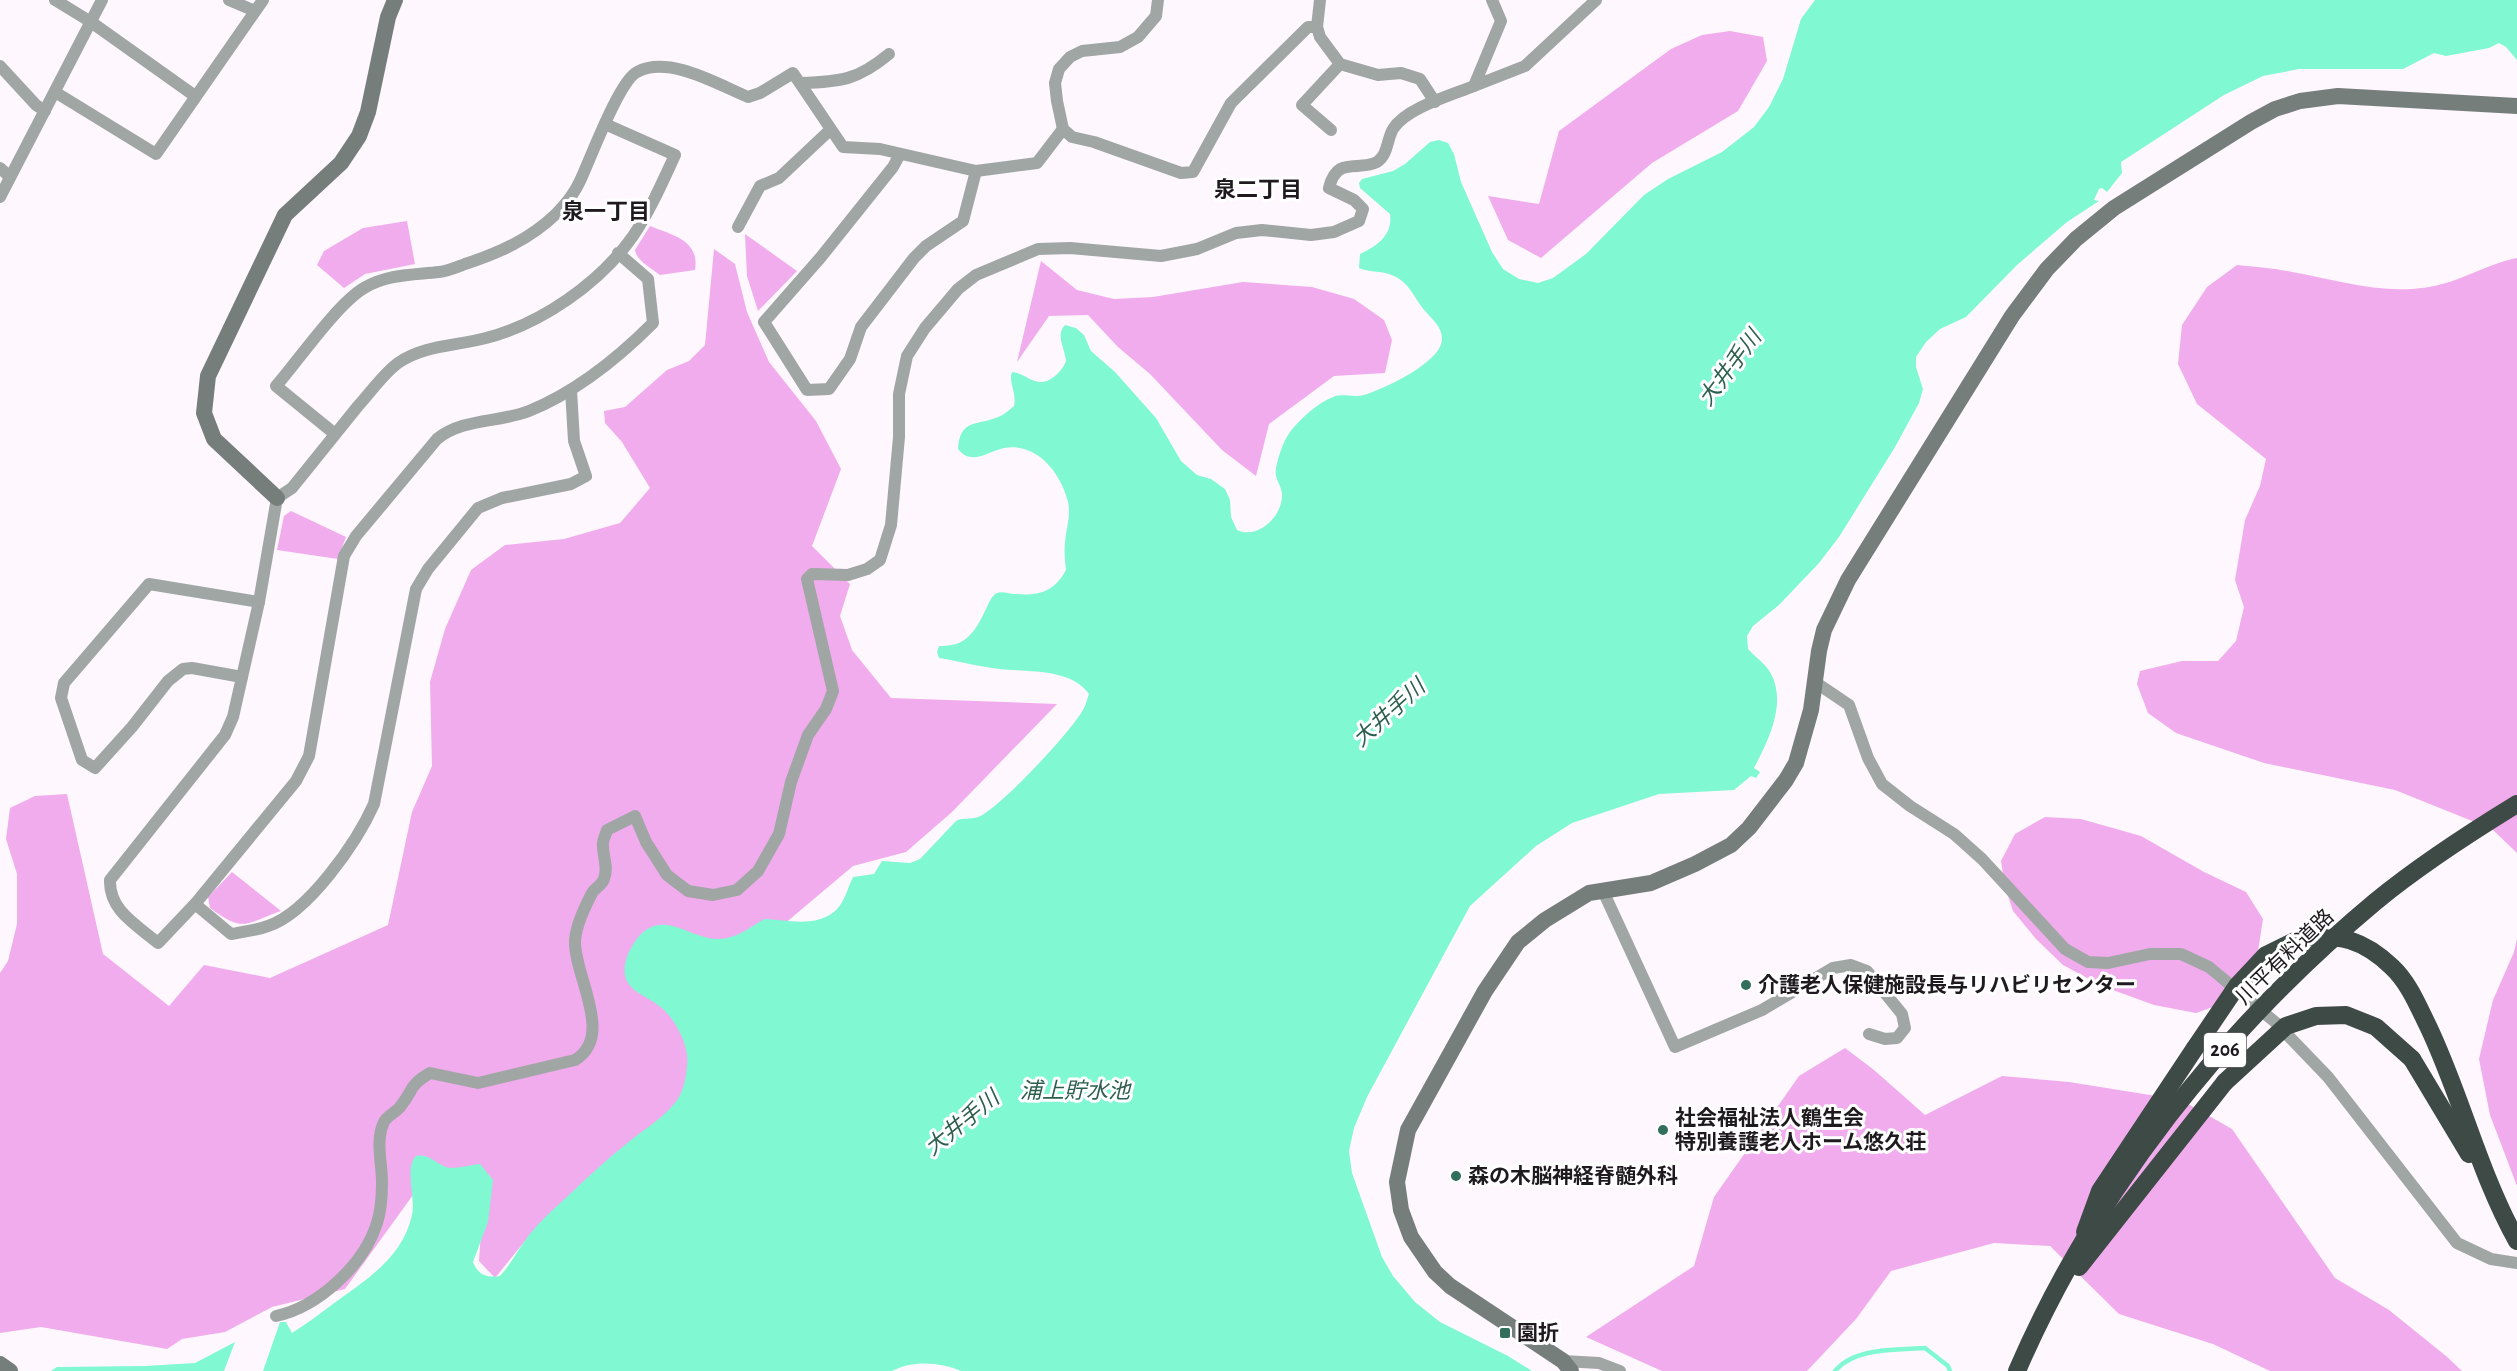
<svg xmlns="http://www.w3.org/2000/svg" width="2517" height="1371" viewBox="0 0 2517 1371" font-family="'Alegreya Sans','Noto Sans JP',sans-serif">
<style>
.green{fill:#f1aced}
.water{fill:#80f8d2}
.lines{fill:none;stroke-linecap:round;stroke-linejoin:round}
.stream{stroke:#80f8d2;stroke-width:4.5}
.street{stroke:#a0a6a4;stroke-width:12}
.secondary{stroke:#757e7a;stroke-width:16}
.highway{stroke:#3d4a45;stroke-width:18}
.highway-bridge{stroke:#3d4a45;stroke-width:18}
.poi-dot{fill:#316f5c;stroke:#fff;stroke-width:2}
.labels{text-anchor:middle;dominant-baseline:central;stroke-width:6;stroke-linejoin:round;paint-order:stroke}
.shield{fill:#fff;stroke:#625f62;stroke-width:1.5}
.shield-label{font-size:20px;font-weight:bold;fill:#1e1a1e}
.street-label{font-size:21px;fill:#1e1a1e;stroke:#fff}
.poi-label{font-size:21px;font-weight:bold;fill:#1e1a1e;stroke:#fff;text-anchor:start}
.neighbourhood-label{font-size:22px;font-weight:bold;fill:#1e1a1e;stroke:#fff}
.water-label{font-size:22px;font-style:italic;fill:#2d5f4f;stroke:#fff}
</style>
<rect width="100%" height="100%" fill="#fef7fd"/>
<g class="green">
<path d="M1730,31L1763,37L1767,61L1738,111L1652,163L1541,258L1508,240L1488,196L1539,204L1559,131L1671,49L1702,35Z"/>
<path d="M407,221L415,264L365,274L344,288L317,265L324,251L363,228Z"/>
<path d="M650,226C672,235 700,240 695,270L660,275C651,268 637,261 635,250Z"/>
<path d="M745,234L797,271L758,311L747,276Z"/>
<path d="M714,249L735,264L747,312L769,362L816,421L841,469L812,546L850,584L840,616L852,650L891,698L1057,704L952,812L906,852L853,866L764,941L699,1005L687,1102L529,1236L495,1278L479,1261L485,1172L426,1177L345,1289L272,1307L225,1332L182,1339L167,1349L41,1327L0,1333V973L8,961L17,924V874L6,839L10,808L35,796L67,794L103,954L169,1006L204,965L270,978L388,925L412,812L432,766L430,682L445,629L471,570L505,545L564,539L620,523L650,488L622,442L605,423L604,411L625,407L667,370L689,361L705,345Z"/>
<path d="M2517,258V853L2492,829L2395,790L2264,763L2176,733L2148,713L2137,684L2140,671L2182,661H2218L2236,641L2244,607L2235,580L2245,520L2260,486L2266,459L2197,404L2178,364L2182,325L2207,287L2237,265C2255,267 2274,268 2292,272C2338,280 2381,295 2429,287C2457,283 2487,264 2517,258Z"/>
<path d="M1041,261L1077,290L1114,299L1153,297L1243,282L1312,287L1354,299L1384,320L1392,340L1385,373L1334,376L1269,424L1256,476L1222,450L1150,374L1118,347L1088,315L1049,316L1017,362Z"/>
<path d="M291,511L346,537L338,559L277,550L284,516Z"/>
<path d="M2045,817L2081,819L2141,836L2204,872L2246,892L2263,919L2258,951L2224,1003L2196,1013L2154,1005L2102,986L2063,965L2036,939L2013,911L2005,887L2001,861L2015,834Z"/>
<path d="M232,872L281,911C244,924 244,933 210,908L208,897Z"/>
<path d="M2517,939V1186L2490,1115L2479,1059L2493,1000L2514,952Z"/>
<path d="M1845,1048L1874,1070L1925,1115L2002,1076L2069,1082L2181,1100L2232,1129L2335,1278L2389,1310L2446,1356L2462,1371H2270L2213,1344L2119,1314L2050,1246L1994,1243L1891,1271L1856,1319L1807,1371H1662L1586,1337L1694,1266L1714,1197L1799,1076Z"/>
</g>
<g class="water">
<path d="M1815,0H2517V60L2506,47L2499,43L2489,48L2446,56L2434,53L2403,69H2299L2263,76L2224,95L2121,162L2122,173L2107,192L2102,188L2099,189L2094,200L2099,201L2067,222L2017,265L1966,317L1940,329L1926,342L1916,357V367L1923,389L1919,403L1895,447L1839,537L1819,563L1779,605L1753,626L1747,636L1748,649C1754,656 1763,662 1768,669C1789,699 1769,740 1754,768L1760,772L1756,778L1751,776L1734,790L1659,794L1572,823L1536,846L1470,906L1367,1097L1354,1128L1349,1151L1352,1173L1382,1257L1393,1276L1415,1302L1440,1322L1508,1356L1532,1371H961C940,1362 913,1360 892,1371H263L280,1322H286L292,1333C308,1323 322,1312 337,1301C369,1278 403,1256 412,1215C416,1198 404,1168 416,1156C431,1153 437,1167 451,1168C460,1168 470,1165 480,1164L493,1180L488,1222L473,1262C478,1275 487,1278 500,1276C511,1264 519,1248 529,1235C541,1220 557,1206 571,1193C588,1177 606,1160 625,1145C641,1131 660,1121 674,1104C683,1094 686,1079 687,1066C690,1048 677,1022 663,1009C645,993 618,991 626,960C629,950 635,940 642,933C667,911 692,940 719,939C738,938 749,928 764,919C788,920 817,928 836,910C845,901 848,887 853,877L874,874L882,861L910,863L920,859L956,821C963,817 971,820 978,817C999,809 1074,729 1084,708C1086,704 1087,699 1089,694C1071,668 1028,672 1000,669C980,667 959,661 939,658L937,652L939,646C966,647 975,632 986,609C989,603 991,596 997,593C1002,591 1009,594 1015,594C1039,596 1054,592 1066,570C1065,561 1064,551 1065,543C1066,529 1071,516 1068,502C1061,473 1037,442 1004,448C987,452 971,466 958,449C960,418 977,426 998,417C1004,415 1009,410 1014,406C1017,393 1008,382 1012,372C1022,373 1026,378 1035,381C1048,386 1062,372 1066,361C1065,348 1055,335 1065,325L1076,328L1084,335L1091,351L1115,372L1156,418L1181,461L1197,475L1211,479L1225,489L1230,500L1231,517L1237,530C1258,540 1283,516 1282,494C1281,484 1274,479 1276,468C1279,454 1284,438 1294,427C1305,415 1318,403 1333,397C1343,393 1354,398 1364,395C1384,389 1442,362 1442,339C1442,327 1433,320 1426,312C1414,299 1411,284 1394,276C1383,270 1370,273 1359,268L1360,254C1377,246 1393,235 1390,214L1360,188L1359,183L1362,179L1393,171L1405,164L1430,142L1439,140L1448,143L1454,154L1461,182L1492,252L1503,269L1519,279L1538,283L1553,278L1586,254L1644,195L1668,179L1722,152L1754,127L1769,107L1783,79L1801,19Z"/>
<path d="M235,1342L224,1371H51L57,1367L145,1366L195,1363Z"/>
</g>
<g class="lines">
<path class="stream" d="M1835,1371C1855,1347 1897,1350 1925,1348L1948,1366L1950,1371"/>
<g class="street">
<path d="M55,0L91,22L195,96"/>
<path d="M229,0L255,11"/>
<path d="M1158,0L1156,16L1138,37L1120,47L1082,51L1070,57L1059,69L1055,83L1057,101L1063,129L1072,137L1094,142L1181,173L1193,172L1231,103L1308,27H1317L1320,0"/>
<path d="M1492,0L1501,21L1474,86L1525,66L1596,0"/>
<path d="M1317,27L1320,37L1340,64L1378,75L1401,73L1420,79L1435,102"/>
<path d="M0,66L36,105L45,111"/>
<path d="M801,83C840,82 858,80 889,54"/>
<path d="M55,92L156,154L263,0"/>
<path d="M605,124L675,155C662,183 650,211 633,236C600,283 541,324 486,338C457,346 423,345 398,363C383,374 371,392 358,406C336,433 314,461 292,488L277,498L259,602L233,717L225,735L110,880C109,911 137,925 158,943L195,904L296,781L309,756L344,556L356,536L437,439C463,418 498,423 529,411C576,392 617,359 653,323L648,279L618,253"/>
<path d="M1331,130L1302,105L1340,64"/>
<path d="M900,154L893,167L821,257L764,322L807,390L829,389L850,359L861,327L914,258L926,246L963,221L976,171"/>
<path d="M0,168L10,177"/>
<path d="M0,197L102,0"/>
<path d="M738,227L760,186L779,178L830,130"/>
<path d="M335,434L276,386C298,361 337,304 364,288C388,274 413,275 439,272C448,271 457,267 465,264C499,253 530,239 556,214C565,205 575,192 580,181C590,160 619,81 637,72C669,55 717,84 748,97L760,93L793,73L843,147L880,149L976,171L1037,163L1063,129"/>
<path d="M242,677L192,668L183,669L168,681L132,727L95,768L82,760L61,698L64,683L149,584L259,602"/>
<path d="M1815,682L1849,705L1868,758L1882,784L1910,806L1954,834L1982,859L2065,949L2088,962L2108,963L2150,954H2181L2209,967L2275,1022L2328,1077L2457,1243L2491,1259L2517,1263"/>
<path d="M1603,891L1675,1047L1762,1010L1833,968L1851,965L1867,971L1902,1014L1905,1028L1897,1038L1885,1039L1869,1034"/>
<path d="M195,904L231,934C243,932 257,930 268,926C308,913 357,842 374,804L416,589L428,569L478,508L502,498L571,484L586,476L574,441L571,390"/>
<path d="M276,1316C318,1307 364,1265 377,1223C381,1211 382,1194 382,1182C382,1162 375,1141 384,1122C387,1116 396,1112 400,1107C414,1090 408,1086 430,1073L478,1083L575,1060C615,1036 574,976 575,941C576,925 585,907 592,893C595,888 602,885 604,879C609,866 602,856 603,843C603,840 606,834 607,830L635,816L646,842L667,875L688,891L713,895L737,890L758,871L779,834L791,782L808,735L826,709L833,691L807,579L812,574L848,575L867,569L880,560L891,525L899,437V394L907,356L925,328L958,289L976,275L1038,249L1070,248L1161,256L1197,249L1236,233L1262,230L1311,235L1334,232L1359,221L1363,209L1354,200L1329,188C1337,155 1358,172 1377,162C1388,155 1387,139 1393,129C1406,108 1452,95 1474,86"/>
<path d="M1563,1361L1599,1363L1620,1371"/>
</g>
<g class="secondary">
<path d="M277,498L214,439L204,413L208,376L285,215L341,163L359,136L368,112L388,17L395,0"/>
<path d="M0,1364L10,1371"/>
<path d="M1571,1371L1563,1361L1450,1286L1435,1272L1411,1237L1401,1210L1397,1182L1408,1130L1485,991L1518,942L1545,920L1589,893L1651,883L1695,864L1731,845L1749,828L1786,780L1796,763L1811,710L1819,651L1824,630L1848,580L2012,316L2047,269L2076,239L2114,208L2251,122L2275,109L2300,101L2338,96L2517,106"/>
</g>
<g class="highway">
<path d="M2301,938C2339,933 2364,940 2392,967C2409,983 2418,1006 2428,1026C2461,1095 2479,1173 2517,1241"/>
<path d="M2412,1059L2469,1154"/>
<path d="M2085,1232L2100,1191L2195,1048"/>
<path d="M2079,1267L2225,1082"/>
</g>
<g class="highway-bridge">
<path d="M2195,1048L2237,986L2266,955L2301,938"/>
<path d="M2225,1082L2286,1026L2316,1016L2346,1015L2376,1027L2412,1059"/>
<path d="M2017,1371C2095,1190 2224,1028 2375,902C2420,865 2468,834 2517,804"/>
</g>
</g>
<g class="poi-dot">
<circle cx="1746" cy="985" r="6"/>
<circle cx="1663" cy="1130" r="6"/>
<circle cx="1456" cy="1176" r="6"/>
<rect x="1499" y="1327" width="12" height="12" rx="3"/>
</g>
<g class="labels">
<rect class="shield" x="2204" y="1033" width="42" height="34" rx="4.5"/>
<g class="shield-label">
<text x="2225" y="1050">206</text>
</g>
<g class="street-label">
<text transform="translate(2285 957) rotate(-44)">川平有料道路</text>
</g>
<g class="poi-label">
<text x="1758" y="985">介護老人保健施設長与リハビリセンター</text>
<text x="1675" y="1118">社会福祉法人鶴生会<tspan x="1675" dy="24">特別養護老人ホーム悠久荘</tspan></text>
<text x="1468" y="1176">森の木脳神経脊髄外科</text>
<text x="1517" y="1333">園折</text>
</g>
<g class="neighbourhood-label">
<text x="1258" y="190">泉二丁目</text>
<text x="606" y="212">泉一丁目</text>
</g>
<g class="water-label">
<text transform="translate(1730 368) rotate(-53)">大井手川</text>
<text transform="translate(1389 713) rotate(-42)">大井手川</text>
<text x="1075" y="1091">浦上貯水池</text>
<text transform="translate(962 1123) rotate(-39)">大井手川</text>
</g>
</g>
</svg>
